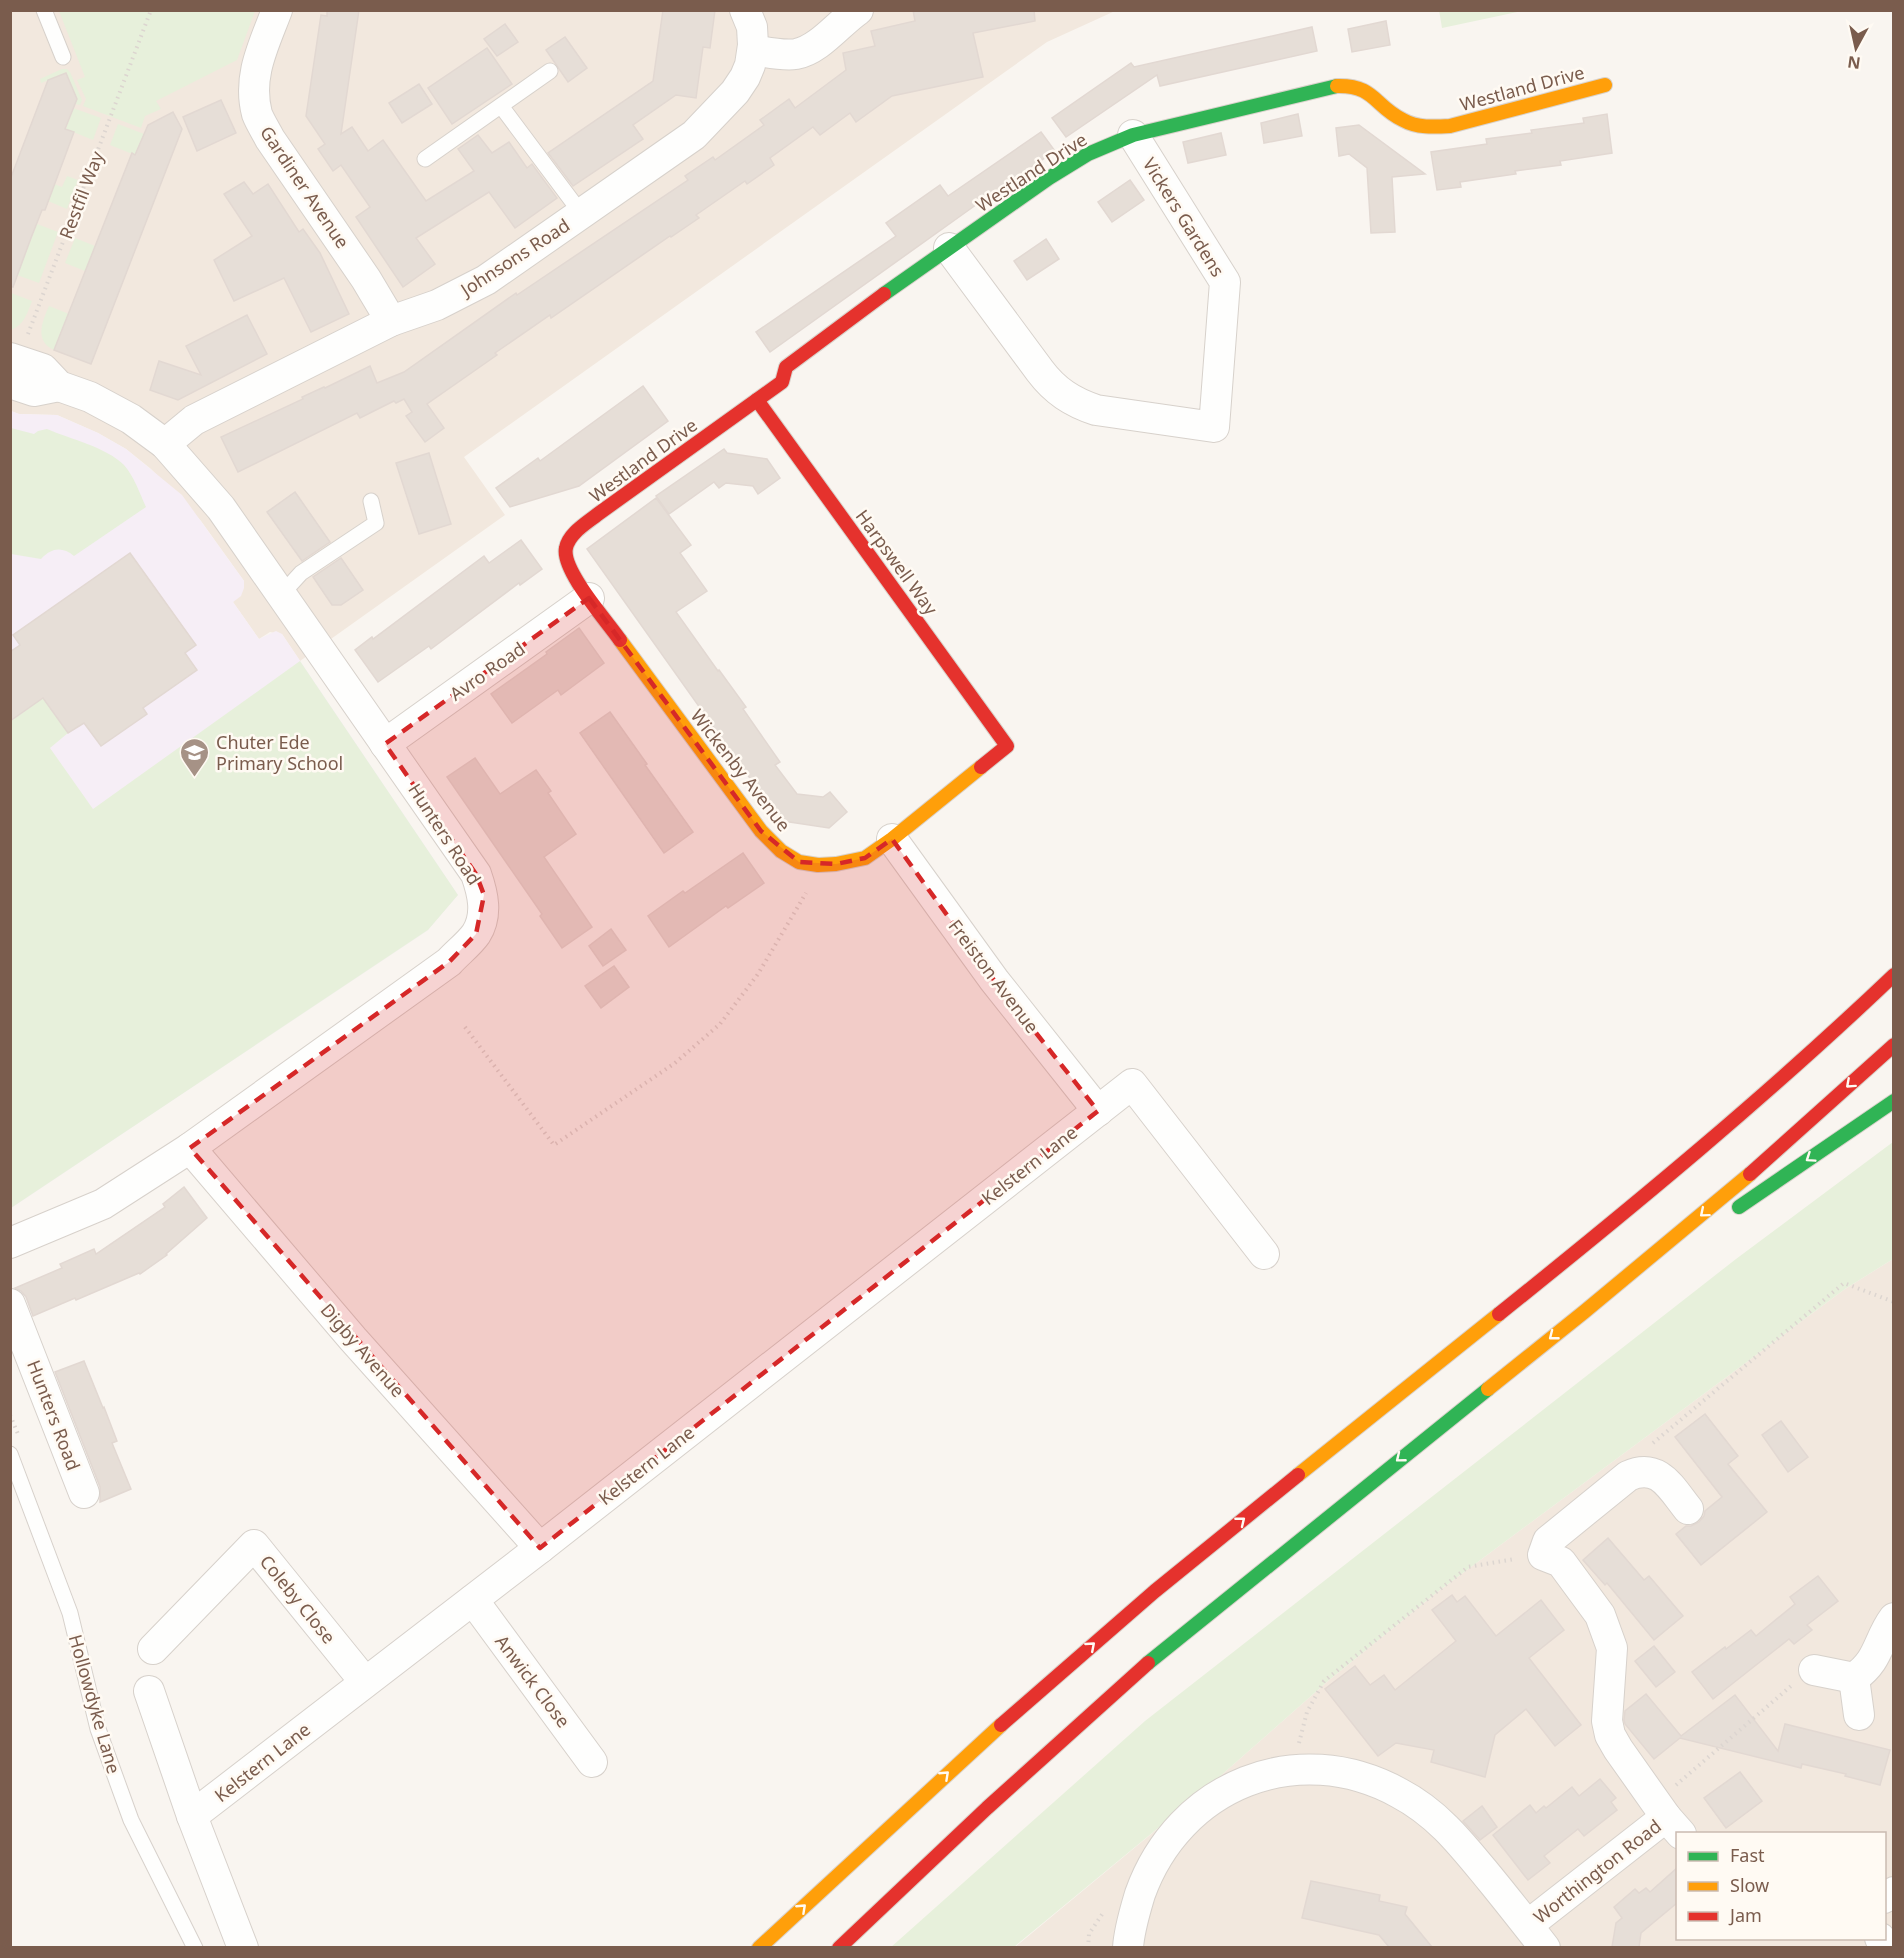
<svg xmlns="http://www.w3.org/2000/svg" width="1904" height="1958" viewBox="0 0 1904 1958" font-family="'Noto Sans',sans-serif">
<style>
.residential{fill:#f2e8de;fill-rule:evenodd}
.education{fill:#f6eef6}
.green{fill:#e7f0db}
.building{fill:#e6ded7;stroke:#e2d8d2;stroke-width:1.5}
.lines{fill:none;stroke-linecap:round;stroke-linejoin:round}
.lane-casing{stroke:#d7d1cb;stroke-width:17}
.street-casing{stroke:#d7d1cb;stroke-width:32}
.fast-casing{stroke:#d9d2cb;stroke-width:16}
.slow-casing{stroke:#d9d2cb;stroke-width:16}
.jam-casing{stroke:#d9d2cb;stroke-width:16}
.path{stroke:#dcd5d0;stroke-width:4;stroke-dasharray:1.5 4.5;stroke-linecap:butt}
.lane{stroke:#fefefd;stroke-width:15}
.street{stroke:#fefefd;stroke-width:30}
.fast{stroke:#30b455;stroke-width:14}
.slow{stroke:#ff9f0a;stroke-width:14}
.jam{stroke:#e5322d;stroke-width:14}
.oneway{stroke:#fffaf3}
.marked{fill:#d62828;fill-opacity:0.2;stroke:#d62828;stroke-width:4.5;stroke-dasharray:12 8;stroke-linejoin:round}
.labels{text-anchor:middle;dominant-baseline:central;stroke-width:5;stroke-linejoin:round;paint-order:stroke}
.street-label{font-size:18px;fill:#7a5c4d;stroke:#fffaf3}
.poi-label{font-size:18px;fill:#7a5c4d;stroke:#fffaf3;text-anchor:start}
</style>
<rect width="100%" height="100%" fill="#f9f5f0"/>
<g class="residential">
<path d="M11,11H1115L1047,42L464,457L505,515L300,661L282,634L270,632L259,639L233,602L244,581L201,521L151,469L126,449L98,433L57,415L19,414L11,411Z"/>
<path d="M1893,1259V1947L1014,1948L1209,1786L1328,1681L1436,1593L1845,1289ZM1678,1834H1884V1938H1678Z"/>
</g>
<path class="education" d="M11,411L19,414L57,415L98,433L126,449L182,495L244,581V588L241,596L233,602L259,639L276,631L282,634L458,895L428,930L11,1208Z"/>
<g class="green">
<path d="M1439,10H1522V11L1442,28Z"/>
<path d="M59,11H255L237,60L156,101L161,109L145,116L141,128L83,106L86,99L77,80L85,77Z"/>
<path d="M62,69H67L70,72L82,100L80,105L75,104L77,99L66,73L41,83L40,79Z"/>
<path d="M73,108L101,118L93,140L66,129Z"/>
<path d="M118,124L144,134L135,155L110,145Z"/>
<path d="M67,176L78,180L67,209L48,201L54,184L62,187Z"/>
<path d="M37,224L58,232L39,283L17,275Z"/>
<path d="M75,238L95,246L85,271L65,263Z"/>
<path d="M11,293L32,301C27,314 24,325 11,330Z"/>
<path d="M49,306L69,314L54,350C34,341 42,322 49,306Z"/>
<path d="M11,428L34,434L38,431L47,429C70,439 106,447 124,465C134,476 140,494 146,507L74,556C62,546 51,548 41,559L11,554Z"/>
<path d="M300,661L458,895L428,930L11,1208V721L43,698L68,733L50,748L93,809Z"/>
<path d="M1893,1142V1259L1845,1289L1436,1593L1328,1681L1209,1786L1014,1947L890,1948L1145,1721L1736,1259Z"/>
</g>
<g class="building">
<path d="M327,10H359L341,134L352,127L368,151L383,140L426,201L474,171L458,149L478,135L492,153L509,142L527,168L532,164L557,198L515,228L489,192L416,238L435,264L403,287L356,217L370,207L341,165L333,171L318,149L325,144L306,116L321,15L327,16Z"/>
<path d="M663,10H715L710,48L703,47L696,98L676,95L633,125L643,139L573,186L548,153L653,81Z"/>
<path d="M913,10H1034L1035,21L973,33L983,77L892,96L856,122L850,113L820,135L813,127L770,158L774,165L747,184L745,181L696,215L699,218L671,237L670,236L551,318L550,315L495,353L497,355L427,404L444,428L425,442L406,416L412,412L404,399L396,403L394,401L360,418L357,413L238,472L221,437L303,399L302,397L324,387L325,388L370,366L377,383L404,372L516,293L517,295L688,180L685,176L713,157L715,160L764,125L760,120L789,99L795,108L846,70L843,53L875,46L871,31L915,21Z"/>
<path d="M1386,21L1390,45L1352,52L1348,29Z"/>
<path d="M505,24L518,42L497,56L484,39Z"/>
<path d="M1312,27L1317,51L1160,86L1157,75L1066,137L1052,118L1131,63L1134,67Z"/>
<path d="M565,37L587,68L568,82L546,50Z"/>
<path d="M487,48L512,84L452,124L428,88Z"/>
<path d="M66,73L77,99L65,129L74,132L45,210H42L31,238L13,287L10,286V180L48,80Z"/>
<path d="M419,84L432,104L402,123L389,103Z"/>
<path d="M221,100L236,133L197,151L183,117Z"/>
<path d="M173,112L182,129L91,364L54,350L132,153L135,155L148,125Z"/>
<path d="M1298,114L1302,136L1264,143L1261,123Z"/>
<path d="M1607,114L1612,153L1560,161L1561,165L1515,171L1516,174L1460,182L1461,187L1437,190L1431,152L1487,144L1486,139L1532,133L1531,130L1584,123L1583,118Z"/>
<path d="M1359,125L1425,174L1392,177L1395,232L1371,233L1367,168L1349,154L1339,156L1336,128Z"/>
<path d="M1041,132L1055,151L980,202L770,352L756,332L896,236L886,223L940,185L948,196Z"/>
<path d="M1221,133L1226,155L1188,163L1183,142Z"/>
<path d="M1130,180L1144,200L1112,222L1098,202Z"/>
<path d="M244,182L253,194L268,184L299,232L303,229L320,253L349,314L311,332L284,278L234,301L214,260L252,236L224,194Z"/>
<path d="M1046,239L1059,259L1027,280L1014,261Z"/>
<path d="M247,315L267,354L178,400L150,390L159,361L201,375L186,346Z"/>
<path d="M643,386L668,421L579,486L510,507L496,488L538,458L540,461Z"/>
<path d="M724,449L727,453L767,459L780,478L758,494L753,486L726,483L719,488L714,482L669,514L656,496Z"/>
<path d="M429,453L451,524L419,534L396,463Z"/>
<path d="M295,492L330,542L302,561L267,512Z"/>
<path d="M656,498L691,545L680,553L707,591L676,612L718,671L719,670L746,707L743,709L780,762L775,765L797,794L823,797L830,792L847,812L829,828L783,821L753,780L752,781L587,549Z"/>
<path d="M521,540L542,569L520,585L519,583L431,649L429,646L378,682L355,650L372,637L373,639L484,556L489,563Z"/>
<path d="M130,553L196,645L185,653L197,670L143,708L147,714L101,746L84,723L68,733L43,698L10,721V652L20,645L13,635Z"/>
<path d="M341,558L363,590L341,605H332L313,577Z"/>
<path d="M579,628L604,663L561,695L558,690L512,723L491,694L547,654L546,652Z"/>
<path d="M610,712L647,764L645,765L693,832L664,853L580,733Z"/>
<path d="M475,758L500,794L536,770L551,791L548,793L576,834L544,857L592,927L562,948L540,916L542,914L447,777Z"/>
<path d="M743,853L764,883L728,908L726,906L669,947L648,916L683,891L685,893Z"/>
<path d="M611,929L626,950L603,966L589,946Z"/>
<path d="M614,966L629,987L601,1008L585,986Z"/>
<path d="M184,1187L207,1218L166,1254L167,1255L140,1274L139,1273L76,1300L75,1298L33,1316L26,1297L21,1291L15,1288L62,1268L60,1264L94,1249L96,1254L165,1207L163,1204Z"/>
<path d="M84,1361L103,1408L104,1407L117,1441L112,1443L131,1489L100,1502V1487L55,1372Z"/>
<path d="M1705,1414L1738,1456L1728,1464L1767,1512L1701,1565L1676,1534L1686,1526H1691L1699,1522L1704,1516L1705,1511L1722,1497L1675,1437Z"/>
<path d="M1781,1421L1808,1457L1788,1472L1762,1435Z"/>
<path d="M1608,1538L1644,1580L1649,1576L1683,1616L1654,1640L1607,1583L1605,1585L1583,1560Z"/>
<path d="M1818,1576L1838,1601L1807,1625L1812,1630L1794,1644L1789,1639L1713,1699L1692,1672L1725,1647L1726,1649L1751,1630L1756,1636L1795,1604L1790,1597Z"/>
<path d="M1452,1595L1457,1602L1465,1596L1496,1636L1541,1600L1564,1630L1529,1658L1581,1725L1555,1746L1526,1709L1495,1735L1485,1777L1431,1762L1434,1750L1396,1743L1378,1756L1325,1689L1355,1666L1370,1685L1384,1675L1395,1690L1456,1641L1432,1610Z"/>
<path d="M1654,1646L1675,1672L1656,1687L1635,1661Z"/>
<path d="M1646,1694L1681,1736L1735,1695L1778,1751L1785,1724L1890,1750L1880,1785L1845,1776L1846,1774L1802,1764L1801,1768L1680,1738L1654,1759L1625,1724L1624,1720L1625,1711Z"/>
<path d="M1740,1772L1762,1801L1726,1828L1704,1798Z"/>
<path d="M1600,1779L1616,1798L1611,1802L1617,1810L1584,1836L1578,1829L1544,1856L1550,1863L1528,1880L1493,1835L1530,1805L1536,1813L1544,1806L1546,1808L1572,1787L1579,1796Z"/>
<path d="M1482,1806L1497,1827L1480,1840L1463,1821Z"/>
<path d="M1677,1868V1903L1641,1933L1639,1947H1612L1616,1923L1622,1918L1614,1907L1635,1889L1639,1893L1646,1888L1650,1892Z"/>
<path d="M1311,1881L1380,1895L1379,1901L1407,1907L1405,1914L1432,1947H1389L1379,1935L1302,1918Z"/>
</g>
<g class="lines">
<defs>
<g id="lane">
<path d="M44,10L63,57"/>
<path d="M501,106L581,213"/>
<path d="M425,159L550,71"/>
<path d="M280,596L301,573L376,523L371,501"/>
<path d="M10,1454L70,1613L98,1729L131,1820L195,1948"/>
</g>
<g id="street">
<path d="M277,10C264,45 247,76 257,114C260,122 266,131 270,139L366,279L391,321"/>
<path d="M753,50C766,52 782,56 796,54C819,50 839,23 858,10"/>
<path d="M949,248L1040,371C1055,391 1072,402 1096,410L1214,427L1225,282L1133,135"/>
<path d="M10,358L43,369L59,386L90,397L131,419L165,444L221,508L476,874C483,894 488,915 476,934C469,944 457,953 449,962L190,1148L103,1204L10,1243"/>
<path d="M10,383L34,391L59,386"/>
<path d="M165,444L194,420L391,321L437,305L486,280L694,135L735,92L745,77L750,65L753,45L752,27L745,10"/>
<path d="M385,744L589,598"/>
<path d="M892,839L994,980L1098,1111"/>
<path d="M190,1148L353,1339L540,1548"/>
<path d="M10,1304L84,1493"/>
<path d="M473,1600L592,1762"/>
<path d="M153,1649L254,1545L365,1682"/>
<path d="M1814,1670L1854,1678C1880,1660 1877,1641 1894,1618"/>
<path d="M1854,1678L1859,1715"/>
<path d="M149,1691L192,1816L243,1948"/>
<path d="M192,1816L540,1548L1132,1084L1264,1254"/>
<path d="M1666,1817L1618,1749L1610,1735L1607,1721L1612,1648L1600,1615L1561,1562L1543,1555L1548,1541L1628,1476C1659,1462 1671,1488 1688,1509"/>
<path d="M1884,1898L1894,1892"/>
<path d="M1528,1925L1666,1817L1681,1834"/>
<path d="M1880,1938L1885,1948"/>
<path d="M1128,1948C1129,1930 1135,1911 1140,1894C1179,1785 1297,1737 1399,1793C1439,1814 1463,1846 1491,1880C1509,1902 1527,1925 1545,1948"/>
</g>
<g id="fast">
<path d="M884,294L1049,178L1088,154L1133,135L1337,86"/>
<path d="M1739,1207L1894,1101"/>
<path d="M1148,1663L1488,1389"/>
</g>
<g id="slow">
<path d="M1337,86C1375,85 1374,106 1403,120C1417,128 1434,127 1450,126L1605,85"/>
<path d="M620,640L761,831L781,851L799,862L818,865L836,864L865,858L892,839L981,767"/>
<path d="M1488,1389L1584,1312L1750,1174"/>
<path d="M1298,1475L1499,1314"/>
<path d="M759,1948L1001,1725"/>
</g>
<g id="jam">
<path d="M757,400L1007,746L981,767"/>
<path d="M620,640C607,621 561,570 566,548C569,533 587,523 598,514L782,382L786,367L884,294"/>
<path d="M1750,1174L1894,1045"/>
<path d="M1499,1314C1635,1205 1768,1095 1894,975"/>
<path d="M1001,1725L1155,1591L1298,1475"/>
<path d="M839,1948L987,1808L1148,1663"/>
</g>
</defs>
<use href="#lane" class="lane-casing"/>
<use href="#street" class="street-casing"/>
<use href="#fast" class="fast-casing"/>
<use href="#slow" class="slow-casing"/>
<use href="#jam" class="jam-casing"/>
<g class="path">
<path d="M28,334L151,10"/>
<path d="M465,1027L554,1145L675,1063L720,1024L758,974L806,893"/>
<path d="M10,1415L18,1434"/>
<path d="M1653,1443L1844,1283L1894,1302"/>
<path d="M1299,1743L1307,1712L1324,1681L1468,1567L1515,1559"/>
<path d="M1676,1785L1791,1686"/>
<path d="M1088,1948L1089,1934L1103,1913"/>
</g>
<use href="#lane" class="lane"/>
<use href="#street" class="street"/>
<use href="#fast" class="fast"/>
<use href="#slow" class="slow"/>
<use href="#jam" class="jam"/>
</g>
<defs><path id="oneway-chevron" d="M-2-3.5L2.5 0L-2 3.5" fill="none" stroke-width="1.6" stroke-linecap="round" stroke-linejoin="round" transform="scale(1.5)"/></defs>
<g class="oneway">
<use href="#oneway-chevron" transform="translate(1850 1084) rotate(138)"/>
<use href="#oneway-chevron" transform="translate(1810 1158) rotate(146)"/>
<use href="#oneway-chevron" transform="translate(1704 1213) rotate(140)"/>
<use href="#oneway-chevron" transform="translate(1553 1336) rotate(142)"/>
<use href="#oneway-chevron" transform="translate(1400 1458) rotate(141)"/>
<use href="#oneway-chevron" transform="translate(1241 1521) rotate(-39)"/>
<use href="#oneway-chevron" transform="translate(1091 1646) rotate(-41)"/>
<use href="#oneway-chevron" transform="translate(945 1775) rotate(-43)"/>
<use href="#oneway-chevron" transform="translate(802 1908) rotate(-43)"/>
</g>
<path class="marked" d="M589,598L761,831L799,862L836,864L865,858L892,839L994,980L1098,1111L540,1548L190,1148L449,962L476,934L484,895L476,874L385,744Z"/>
<defs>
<symbol id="school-pin" viewBox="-11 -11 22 30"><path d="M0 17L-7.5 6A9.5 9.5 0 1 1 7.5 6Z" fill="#a69286" stroke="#fffaf3"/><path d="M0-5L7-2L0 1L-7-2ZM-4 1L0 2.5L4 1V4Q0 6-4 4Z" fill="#fff"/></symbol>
</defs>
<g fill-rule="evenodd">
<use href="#school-pin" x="178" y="736" width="33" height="45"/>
</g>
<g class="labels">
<g class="street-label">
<text transform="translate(1522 88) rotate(-15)">Westland Drive</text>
<text transform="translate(1031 172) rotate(-33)">Westland Drive</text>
<text transform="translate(305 187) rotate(56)">Gardiner Avenue</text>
<text transform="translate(81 195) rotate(-69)">Restfil Way</text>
<text transform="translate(1184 217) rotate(58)">Vickers Gardens</text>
<text transform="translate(515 257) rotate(-33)">Johnsons Road</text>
<text transform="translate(643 460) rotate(-36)">Westland Drive</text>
<text transform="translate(897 562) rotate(54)">Harpswell Way</text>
<text transform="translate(487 671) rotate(-35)">Avro Road</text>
<text transform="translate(741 770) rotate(52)">Wickenby Avenue</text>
<text transform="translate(445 834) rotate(57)">Hunters Road</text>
<text transform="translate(994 976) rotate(53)">Freiston Avenue</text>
<text transform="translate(1029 1165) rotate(-38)">Kelstern Lane</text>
<text transform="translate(363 1350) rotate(49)">Digby Avenue</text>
<text transform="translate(54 1415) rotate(69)">Hunters Road</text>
<text transform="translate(646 1465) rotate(-38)">Kelstern Lane</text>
<text transform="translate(298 1599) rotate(51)">Coleby Close</text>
<text transform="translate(533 1681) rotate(53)">Anwick Close</text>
<text transform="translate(95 1704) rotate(74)">Hollowdyke Lane</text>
<text transform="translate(262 1762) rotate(-38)">Kelstern Lane</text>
<text transform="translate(1597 1871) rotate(-38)">Worthington Road</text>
</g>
<g class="poi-label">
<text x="216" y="742">Chuter Ede<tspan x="216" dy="21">Primary School</tspan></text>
</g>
</g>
<rect width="1904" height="1958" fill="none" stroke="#7a5c4d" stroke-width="24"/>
<rect x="1676" y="1832" width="210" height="108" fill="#fffaf3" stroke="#cabbb1" stroke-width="1.5"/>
<rect x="1688" y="1852" width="30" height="9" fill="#30b455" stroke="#cabbb1" stroke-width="1.5"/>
<text x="1730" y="1862" font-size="18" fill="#7a5c4d">Fast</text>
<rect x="1688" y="1882" width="30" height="9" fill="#ff9f0a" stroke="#cabbb1" stroke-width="1.5"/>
<text x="1730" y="1892" font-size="18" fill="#7a5c4d">Slow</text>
<rect x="1688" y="1912" width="30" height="9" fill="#e5322d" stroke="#cabbb1" stroke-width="1.5"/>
<text x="1730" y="1922" font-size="18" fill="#7a5c4d">Jam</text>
<g transform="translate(1856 48) rotate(188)" stroke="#fffaf3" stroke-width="4.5" paint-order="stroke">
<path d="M0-4.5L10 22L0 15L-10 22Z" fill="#7a5c4d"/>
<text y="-9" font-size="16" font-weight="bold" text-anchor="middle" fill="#7a5c4d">N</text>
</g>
</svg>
